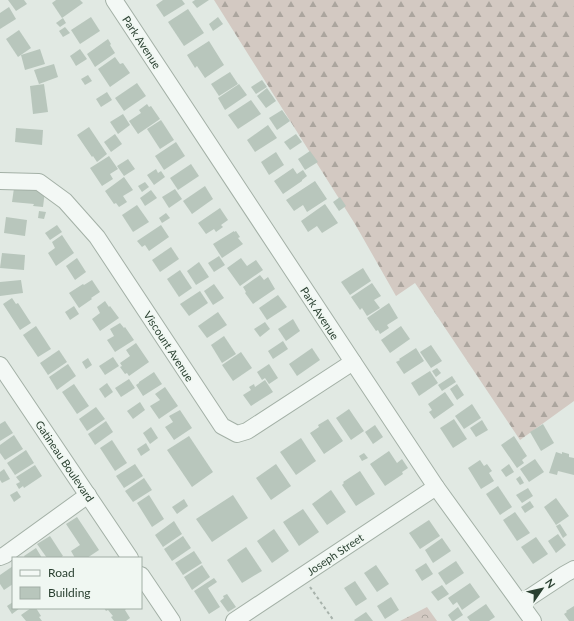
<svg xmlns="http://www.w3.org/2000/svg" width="574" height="621" viewBox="0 0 574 621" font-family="Lato,sans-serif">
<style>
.forest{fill:url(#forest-firs)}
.park{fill:url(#park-crowns)}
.building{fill:#b8c6bc}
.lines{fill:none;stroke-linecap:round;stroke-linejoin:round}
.minor-casing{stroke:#a3b0a6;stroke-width:18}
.path{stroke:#a7b2ab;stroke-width:2;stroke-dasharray:3 3;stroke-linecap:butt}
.minor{stroke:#f3f8f5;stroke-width:16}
.labels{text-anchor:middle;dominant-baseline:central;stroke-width:3.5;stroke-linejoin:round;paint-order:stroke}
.street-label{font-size:11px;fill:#2a4031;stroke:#f0f7f2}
</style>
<defs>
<pattern id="forest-firs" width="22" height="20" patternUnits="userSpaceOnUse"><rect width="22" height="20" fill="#d3c9c2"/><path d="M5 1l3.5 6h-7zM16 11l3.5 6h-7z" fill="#aba59e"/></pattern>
<pattern id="park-crowns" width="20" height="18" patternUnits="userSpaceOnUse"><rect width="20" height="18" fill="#d3c9c2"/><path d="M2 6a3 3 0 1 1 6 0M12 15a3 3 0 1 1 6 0" fill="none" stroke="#aba59e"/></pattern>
</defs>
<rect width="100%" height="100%" fill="#e1e9e3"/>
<path class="forest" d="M214,0H574V401L520,440L415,283L396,296L355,224Z"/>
<path class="park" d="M427,607L437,621H400Z"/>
<g class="building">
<path d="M8,0H24L27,4L16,11Z"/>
<path d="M56,0H80L83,3L62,18L52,3Z"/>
<path d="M163,0H182L185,4L164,17L156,5Z"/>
<path d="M195,0H209L197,8L192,2Z"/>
<path d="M9,7L16,19L0,29V13Z"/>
<path d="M188,9L204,33L184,46L168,22Z"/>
<path d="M91,17L100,31L80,44L71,30Z"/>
<path d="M218,17L223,24L213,31L209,24Z"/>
<path d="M63,18L66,23L60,27L56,23Z"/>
<path d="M65,27L70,33L63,37L59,31Z"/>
<path d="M19,30L31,48L18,57L6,39Z"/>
<path d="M108,39L111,44L110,45L115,53L95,67L87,54Z"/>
<path d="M209,41L224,65L205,78L197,66L195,68L187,55Z"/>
<path d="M40,49L45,64L25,70L21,55Z"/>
<path d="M80,49L87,59L76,66L70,56Z"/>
<path d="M115,57L120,64L123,63L130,73L110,87L98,69Z"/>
<path d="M54,64L58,77L39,84L34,70Z"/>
<path d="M230,72L238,84L219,96L211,84Z"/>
<path d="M88,75L92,81L85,85L81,79Z"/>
<path d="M262,80L267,87L256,94L251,87Z"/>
<path d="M137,83L146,96L124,111L115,98Z"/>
<path d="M44,84L48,112L33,114L30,86Z"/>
<path d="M239,84L247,95L225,110L218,98Z"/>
<path d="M267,88L276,101L266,108L257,96Z"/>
<path d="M107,92L112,100L101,107L96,99Z"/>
<path d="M251,100L261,114L238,129L228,115Z"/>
<path d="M147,104L149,107L151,106L160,119L138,134L129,121L141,113L139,110Z"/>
<path d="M282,110L290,121L277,130L269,118Z"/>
<path d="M123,114L130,125L118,134L110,122Z"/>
<path d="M161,120L174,140L160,149L147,129Z"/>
<path d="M268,125L277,138L255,152L247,140Z"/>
<path d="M89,127L107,154L97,162L93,156L92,157L77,135Z"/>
<path d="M16,128L43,130L42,145L15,142Z"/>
<path d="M115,134L122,144L111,152L104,142Z"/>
<path d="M296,134L302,142L290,150L284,142Z"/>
<path d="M176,142L185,156L164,170L155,156Z"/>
<path d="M310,151L318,162L305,170L298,159Z"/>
<path d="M276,152L284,165L269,175L261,162Z"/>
<path d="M109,156L118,169L110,174L113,179L102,186L90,168Z"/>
<path d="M128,159L135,169L124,176L117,166Z"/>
<path d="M191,164L199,176L178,190L170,178Z"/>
<path d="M293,168L297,174L303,170L307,176L302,180V181L283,194L274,181Z"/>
<path d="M156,169L158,173L161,171L165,177L154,185L147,175Z"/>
<path d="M124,177L133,190L123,196L127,202L119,207L116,203L114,204L105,191Z"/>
<path d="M315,181L327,199L307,212L303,205L294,211L286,200Z"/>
<path d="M145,182L149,187L142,192L138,186Z"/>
<path d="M205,186L213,199L192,214L183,201Z"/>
<path d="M14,188L45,191L43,207L33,206L34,204L12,202Z"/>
<path d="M175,189L182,199L169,208L162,197Z"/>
<path d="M151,190L157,198L145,206L140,198Z"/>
<path d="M340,197L346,206L339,211L333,202Z"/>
<path d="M325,204L338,223L322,233L317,226L308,232L301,221Z"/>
<path d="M137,205L149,222L133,232L122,215Z"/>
<path d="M220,208L228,220L221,225L223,227L216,232L214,229L206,234L198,223Z"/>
<path d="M39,211L46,212L44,219L38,218Z"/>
<path d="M166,213L170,218L162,223L159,218Z"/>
<path d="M6,217L27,220L25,236L4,233Z"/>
<path d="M57,225L62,232L50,240L45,233Z"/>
<path d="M161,225L169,237L149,251L145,245L142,247L137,241Z"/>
<path d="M234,231V232L236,231L240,237L238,238L243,244L222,258L213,244Z"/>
<path d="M62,235L74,253L56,266L48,253L55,248L52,242Z"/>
<path d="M171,247L179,259L160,272L152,260Z"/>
<path d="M2,253L25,255L24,270L0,268Z"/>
<path d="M219,256L225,265L214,272L208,263Z"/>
<path d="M77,258L86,272L75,280L66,266Z"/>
<path d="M241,258L247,266L256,260L263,270L240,286L227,268Z"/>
<path d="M199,262L209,277L196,285L187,271Z"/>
<path d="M363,268L371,281L350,295L341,282Z"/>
<path d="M180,270L192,288L179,297L167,279Z"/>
<path d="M260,275L264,280L268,277L275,289L253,304L245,293L246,292L243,287Z"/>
<path d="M21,280L23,293L0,296V282Z"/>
<path d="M92,280L100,292L91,298L92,299L79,308L69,293L83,284L84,285Z"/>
<path d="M372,283L381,296L374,300L380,308L367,316L362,308L360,310L351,297Z"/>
<path d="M214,284L224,298L213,305L204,291Z"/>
<path d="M200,291L208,303L189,316L180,304Z"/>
<path d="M278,295L287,307L267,320L259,308Z"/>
<path d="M12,298L16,304L18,303L31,323L20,330L3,304Z"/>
<path d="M105,301L109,307L110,306L119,318L100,331L92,319L100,313L97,307Z"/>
<path d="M389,303L398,318L387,325L389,328L380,334L378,330L376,331L367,318Z"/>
<path d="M74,306L79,314L70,320L65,312Z"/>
<path d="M218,312L227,325L207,338L198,326Z"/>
<path d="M293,319L300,331L286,341L278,329Z"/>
<path d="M265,322L270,329L260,337L254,329Z"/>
<path d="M120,323L124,328L125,327L134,340L115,352L107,340L114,336L110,329Z"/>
<path d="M36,326L51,349L38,357L23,335Z"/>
<path d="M401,326L410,339L390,353L381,340Z"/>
<path d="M224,336L236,354L222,363L211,345Z"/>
<path d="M283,341L288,349L273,359L268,351Z"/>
<path d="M136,343L149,362L129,376L127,373L125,374L120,367L122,366L120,363L130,356L126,350Z"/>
<path d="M431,345L442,361L431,368L420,352Z"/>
<path d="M312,348L320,360L297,376L289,364Z"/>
<path d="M416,348L424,361L404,374L396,362L400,360L399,359Z"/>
<path d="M59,350L67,362L48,375L40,363Z"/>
<path d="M241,352L252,368L233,381L222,365Z"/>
<path d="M113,357L119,366L105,375L99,366Z"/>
<path d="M88,358L92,365L86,369L82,362Z"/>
<path d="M68,364L76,376L57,390L49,377Z"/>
<path d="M269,364L278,378L269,384L265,378L262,380L257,372Z"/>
<path d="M437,368L441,373L436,377L432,371Z"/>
<path d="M430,371L438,383L419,396L411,383Z"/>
<path d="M154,372L162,384L143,396L136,385L139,383V382Z"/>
<path d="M452,376L456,382L442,391L438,385Z"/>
<path d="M129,379L135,388L121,397L115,388Z"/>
<path d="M265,380L273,392L251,406L243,395L251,390L249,387L254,384L255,387Z"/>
<path d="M107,383L113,392L105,398L99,389Z"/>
<path d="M74,384L89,406L77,414L62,392Z"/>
<path d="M457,384L464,395L457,400L450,389Z"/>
<path d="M165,387L178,406L159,419L150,406L160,400L155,394Z"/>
<path d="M445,392L454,405L434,419L429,412L432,410L428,404Z"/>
<path d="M140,402L145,410L133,419L127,411Z"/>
<path d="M472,404L481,418L464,429L455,416Z"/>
<path d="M96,407L105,419L87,431L79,419Z"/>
<path d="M349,409L364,431L351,440L336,418Z"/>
<path d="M180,410L192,428L174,440L165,427L173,422L169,416Z"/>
<path d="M328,419L343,441L324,454L310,433L319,427L318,425Z"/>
<path d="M454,419L467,439L453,448L440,428Z"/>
<path d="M482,420L488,430L476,437L470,428Z"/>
<path d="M5,421L13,433L0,441V424Z"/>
<path d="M106,421L113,432L95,445L88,434Z"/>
<path d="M543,424L554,443L541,451L530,432Z"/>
<path d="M375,425L383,437L373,444L365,432Z"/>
<path d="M151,427L158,438L150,444L143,433Z"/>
<path d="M14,435L23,449L5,460L0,453V445Z"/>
<path d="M189,436L213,472L192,487L167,450Z"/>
<path d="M514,436L527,456L522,460L524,463L517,468L501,445Z"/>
<path d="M301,438L316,461L296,475L280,452Z"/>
<path d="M112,440L127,463L115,471L100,448Z"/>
<path d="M146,443L150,450L141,456L137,449Z"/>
<path d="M26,450L34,463L15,475L7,463Z"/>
<path d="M389,451L397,463L402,459L408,468L402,472L403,474L385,486L370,464Z"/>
<path d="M556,452L562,454V452L569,454V457L574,458V475L558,471L557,475L549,473Z"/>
<path d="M364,453L368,458L362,461L359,456Z"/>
<path d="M535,459L544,472L529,482L520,469Z"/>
<path d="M480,460L484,466L487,464L492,471L489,473L494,481L481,489L468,468Z"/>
<path d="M135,464L143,476L124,488L116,476Z"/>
<path d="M276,464L291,486L271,500L256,478Z"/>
<path d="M509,464L514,472L506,477L501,470Z"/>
<path d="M35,465L42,476L24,488L23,486L19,489L16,484L20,482L16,477Z"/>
<path d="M4,469L10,479L2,483L0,480V472Z"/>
<path d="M360,471L375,494L356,506L342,485L344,483L343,482Z"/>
<path d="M520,476L524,483L520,485L516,479Z"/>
<path d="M144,478L152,490L133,502L125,491Z"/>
<path d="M498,486L512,507L500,515L486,494Z"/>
<path d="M528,488L533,496L522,503L516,495Z"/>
<path d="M331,490L346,512L327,525L312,504Z"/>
<path d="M17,491L21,497L14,502L10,495Z"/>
<path d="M149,495L164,519L152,527L137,503Z"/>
<path d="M233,495L248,518L212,542L196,519Z"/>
<path d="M556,498L569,516L556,525L544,507Z"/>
<path d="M184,499L188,506L177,514L172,507Z"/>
<path d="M530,501L534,507L525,513L521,507Z"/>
<path d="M303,509L319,532L299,546L283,522Z"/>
<path d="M515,512L530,533L517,541L503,520Z"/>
<path d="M77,517L99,550L87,558H75L71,551L80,545L66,524Z"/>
<path d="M429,520L440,536L420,549L409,533Z"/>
<path d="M174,521L182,534L163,547L155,535Z"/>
<path d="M560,524L567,535L563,538L556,526Z"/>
<path d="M274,529L289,551L272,563L257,541Z"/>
<path d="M558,534L566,545L556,553L548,541Z"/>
<path d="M50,536L63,556L60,558H47L37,544Z"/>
<path d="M183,536L191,548L172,561L164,549Z"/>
<path d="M536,537L548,554L533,564L521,547Z"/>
<path d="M442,538L451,551L433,563L425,550Z"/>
<path d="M246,547L262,571L242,583L227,560Z"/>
<path d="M36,548L42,558H25L24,556Z"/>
<path d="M194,551L202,563L183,575L175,563Z"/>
<path d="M456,561L464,573L446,585L438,573Z"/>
<path d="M426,563L433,574L422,581L415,570Z"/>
<path d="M202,565L210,577L192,590L184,577Z"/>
<path d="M376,565L389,584L377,592L364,573Z"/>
<path d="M13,566V584L4,590L0,584V575Z"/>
<path d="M214,578L217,582L208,588L220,607L209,614L194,591Z"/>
<path d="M355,581L367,599L356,606L344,588Z"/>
<path d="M470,583L480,597L462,610L457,602L453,605L448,598Z"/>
<path d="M442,585L449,594L438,601L431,592Z"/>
<path d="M227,594L236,607L228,612L220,601L224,598L223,596Z"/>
<path d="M391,597L399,610L385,619L377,606Z"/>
<path d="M13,602V608H20L12,614L7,606Z"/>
<path d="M486,604L495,617L489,621H470L467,617Z"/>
<path d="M574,606V621H569L564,614L567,612L566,611Z"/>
<path d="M458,607L463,615L454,621H452L448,615Z"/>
<path d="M31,608H36L41,616L39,617L42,621H26L21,615Z"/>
<path d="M104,608H126V609L125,610L130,618L126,621H114L111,617L113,616L108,610L106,611Z"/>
<path d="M366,612L373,621H355L354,620Z"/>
</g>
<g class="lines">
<defs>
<g id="minor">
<path d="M114,0L353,362L436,487L533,621"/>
<path d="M0,181L39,182L65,201L97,237L222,426L237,434L247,431L353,362"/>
<path d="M0,365L130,558"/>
<path d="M0,557L5,555L88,495"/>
<path d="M141,575L172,621"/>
<path d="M521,603L565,574L574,569"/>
<path d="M234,621L436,487"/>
</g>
</defs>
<use href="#minor" class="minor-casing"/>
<path class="path" d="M310,587L334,621"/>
<use href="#minor" class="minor"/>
</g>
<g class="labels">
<g class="street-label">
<text transform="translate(142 42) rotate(57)">Park Avenue</text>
<text transform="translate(320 313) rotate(57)">Park Avenue</text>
<text transform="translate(169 346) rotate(57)">Viscount Avenue</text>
<text transform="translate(65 461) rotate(56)">Gatineau Boulevard</text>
<text transform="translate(335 554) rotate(-34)">Joseph Street</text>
</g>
</g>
<rect x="12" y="557" width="130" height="52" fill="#f0f7f2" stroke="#a1aea5"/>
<rect x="20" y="570" width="20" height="6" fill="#f3f8f5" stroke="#a1aea5"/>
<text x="48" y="577" font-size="12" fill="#2a4031">Road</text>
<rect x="20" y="587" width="20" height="12" fill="#b8c6bc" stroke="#a1aea5"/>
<text x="48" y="597" font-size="12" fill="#2a4031">Building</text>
<g transform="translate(542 589) rotate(56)" stroke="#f0f7f2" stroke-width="3" paint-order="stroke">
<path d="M0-3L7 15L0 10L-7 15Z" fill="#2a4031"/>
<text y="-6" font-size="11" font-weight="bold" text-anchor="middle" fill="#2a4031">N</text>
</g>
</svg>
